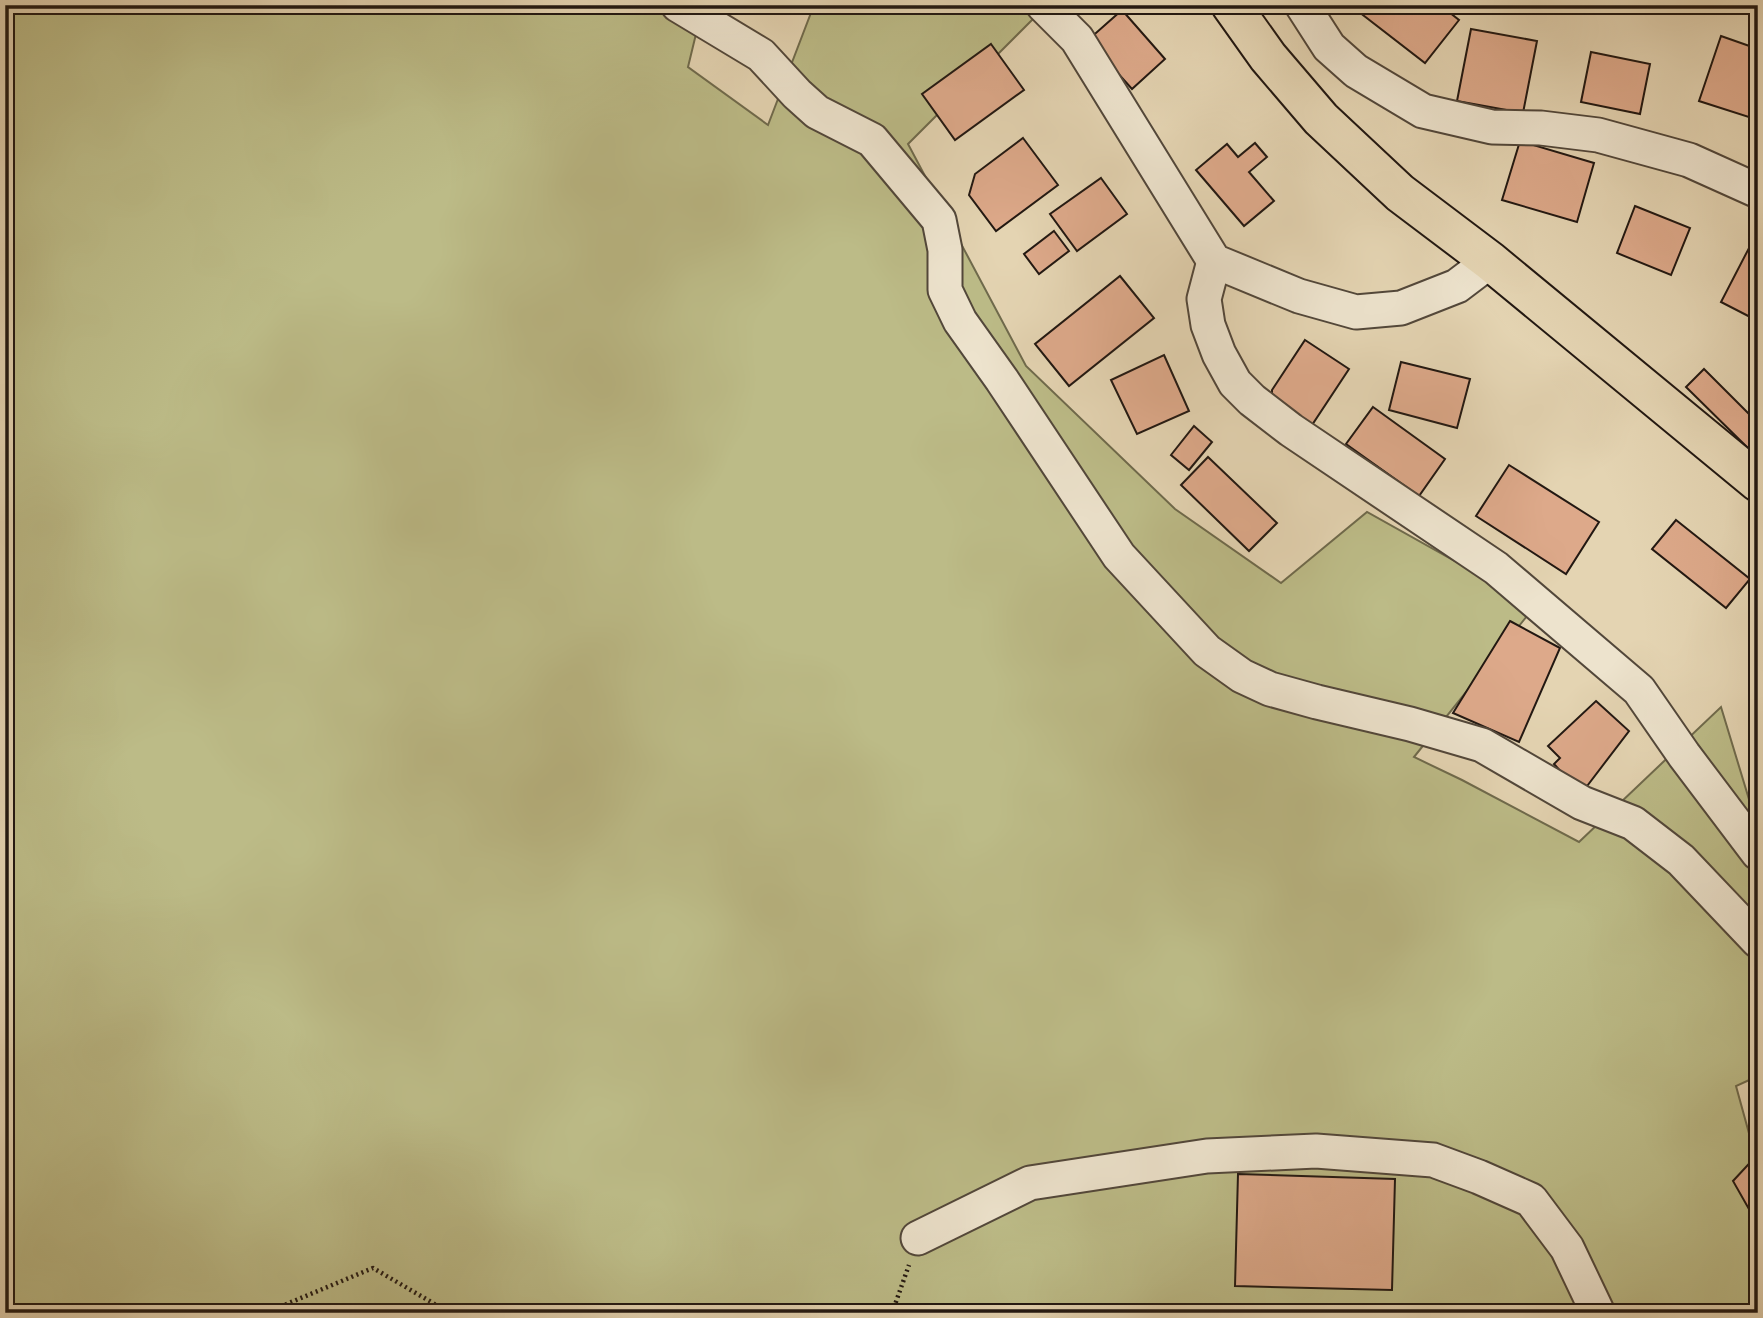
<svg xmlns="http://www.w3.org/2000/svg" width="1763" height="1318" viewBox="0 0 1763 1318" font-family="'Libre Caslon Text',serif">
<style>
.green{fill:#bcbb87;stroke:#6f6a4c;stroke-width:2}
.building{fill:#dda98a;stroke:#221812;stroke-width:2}
.lines{fill:none;stroke-linecap:round;stroke-linejoin:round}
.minor-casing{stroke:#52473a;stroke-width:37}
.major-casing{stroke:#221812;stroke-width:42}
.path{stroke:#221812;stroke-width:4.5;stroke-dasharray:2 3.5;stroke-linecap:butt}
.minor{stroke:#ede3cd;stroke-width:33}
.major{stroke:#e4d4b2;stroke-width:38}
</style>
<rect width="100%" height="100%" fill="#e4d4b2"/>
<filter id="stains"><feTurbulence type="fractalNoise" baseFrequency=".00286" numOctaves="4"/><feColorMatrix values="0 0 0 0 .2 0 0 0 0 .09 0 0 0 0 .02 0 0 0 .5 -.17"/></filter>
<radialGradient id="worn" r=".72"><stop offset=".6" stop-color="#630" stop-opacity="0"/><stop offset="1" stop-color="#630" stop-opacity=".3"/></radialGradient>
<path class="green" d="M5,5H703L688,67L768,125L814,5H1047L908,144L1026,366L1175,509L1281,583L1367,512L1535,606L1414,757L1462,780L1579,842L1721,707L1755,819L1758,823V1076L1736,1086L1758,1166V1313H1595L1586,1298L1566,1313H5Z"/>
<g class="building">
<path d="M1350,5H1440L1459,20L1425,63Z"/>
<path d="M1122,10L1165,59L1132,89L1088,40Z"/>
<path d="M1471,29L1537,41L1523,113L1457,101Z"/>
<path d="M1721,36L1758,49V120L1699,101Z"/>
<path d="M991,44L1024,90L955,140L922,94Z"/>
<path d="M1591,52L1650,64L1640,114L1581,102Z"/>
<path d="M1023,138L1058,185L996,231L969,195L975,174Z"/>
<path d="M1520,141L1594,163L1577,222L1502,200Z"/>
<path d="M1255,143L1267,157L1249,172L1274,201L1244,226L1196,170L1227,144L1238,157Z"/>
<path d="M1101,178L1127,214L1077,251L1050,214Z"/>
<path d="M1635,206L1690,228L1671,275L1617,253Z"/>
<path d="M1054,231L1069,251L1039,274L1024,254Z"/>
<path d="M1749,248L1758,253V321L1721,302Z"/>
<path d="M1120,276L1154,318L1069,386L1035,344Z"/>
<path d="M1305,340L1349,369L1310,428L1272,403V390Z"/>
<path d="M1164,355L1189,411L1137,434L1111,380Z"/>
<path d="M1401,362L1470,379L1457,428L1389,410Z"/>
<path d="M1704,369L1758,423V446L1752,452L1686,387Z"/>
<path d="M1373,407L1445,459L1419,496L1346,444Z"/>
<path d="M1194,426L1212,442L1189,470L1171,455Z"/>
<path d="M1208,457L1277,523L1249,551L1181,485Z"/>
<path d="M1509,465L1599,522L1566,574L1476,516Z"/>
<path d="M1676,520L1750,579L1726,608L1652,549Z"/>
<path d="M1510,621L1560,648L1519,742L1453,713Z"/>
<path d="M1596,701L1629,731L1581,794L1554,764L1560,758L1548,746Z"/>
<path d="M1758,1154V1225L1733,1181Z"/>
<path d="M1238,1174L1395,1179L1392,1290L1235,1286Z"/>
</g>
<g class="lines">
<defs>
<g id="minor">
<path d="M678,5L761,55L797,94L817,112L872,140L939,220L945,250V290L960,321L1002,380L1119,556L1207,651L1242,676L1270,689L1317,702L1410,724L1482,745L1582,803L1633,823L1681,860L1758,941"/>
<path d="M1043,5L1077,39L1214,261L1299,296L1356,312L1401,308L1457,286L1490,261"/>
<path d="M1302,5L1329,47L1356,71L1423,111L1492,127L1541,128L1598,135L1689,160L1758,191"/>
<path d="M1214,261L1204,299L1208,325L1219,354L1235,383L1252,400L1291,430L1496,568L1639,690L1684,755L1758,853"/>
<path d="M918,1238L1030,1183L1207,1156L1316,1151L1433,1160L1479,1177L1531,1200L1567,1248L1598,1313"/>
</g>
<path id="major" d="M1231,5L1268,57L1321,119L1400,193L1490,261L1758,482"/>
</defs>
<use href="#minor" class="minor-casing"/>
<use href="#major" class="major-casing"/>
<g class="path">
<path d="M5,1296L13,1313"/>
<path d="M265,1313L373,1268L450,1313"/>
<path d="M892,1313L909,1265"/>
</g>
<use href="#minor" class="minor"/>
<use href="#major" class="major"/>
</g>
<rect width="1763" height="1318" fill="none" stroke="#e4d4b2" stroke-width="28"/>
<rect x="7" y="7" width="1749" height="1304" fill="none" stroke="#221812" stroke-width="3.5"/>
<rect x="14" y="14" width="1735" height="1290" fill="none" stroke="#221812" stroke-width="2"/>
<rect width="100%" height="100%" filter="url(#stains)"/>
<rect width="100%" height="100%" fill="url(#worn)"/>
</svg>
